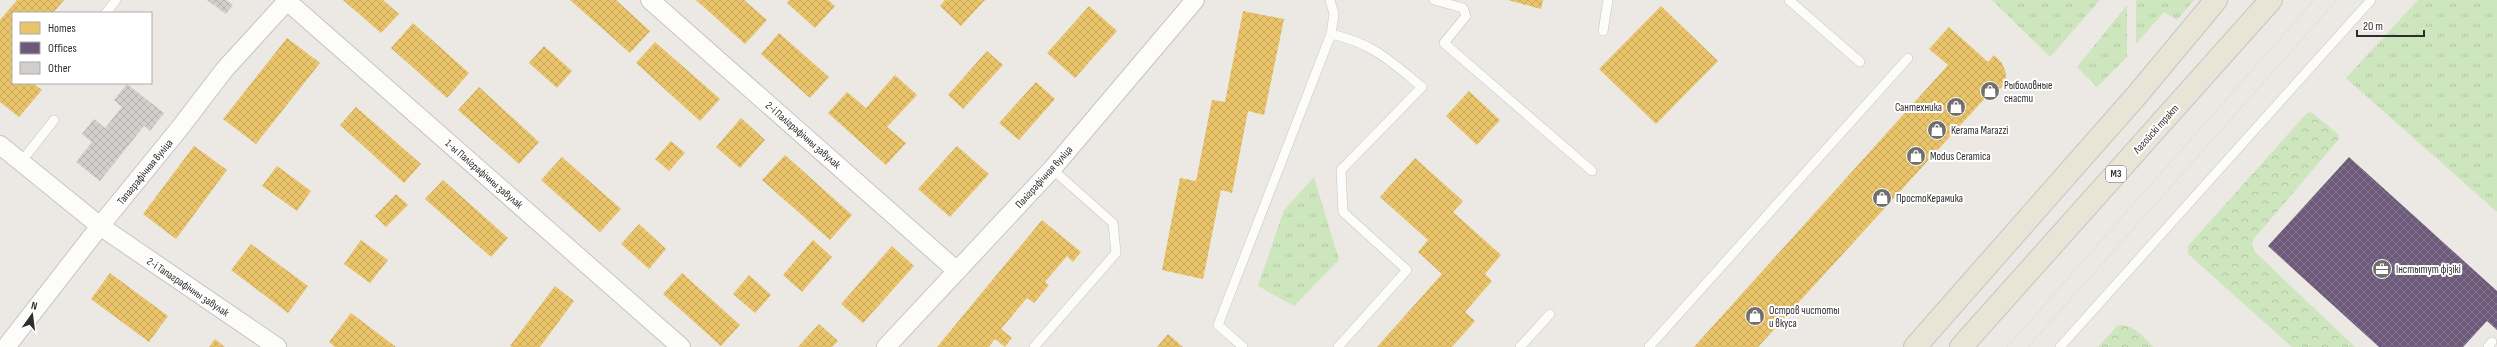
<svg xmlns="http://www.w3.org/2000/svg" width="2497" height="347" viewBox="0 0 2497 347" font-family="'Sofia Sans Condensed',sans-serif">
<style>
.grass{fill:url(#grass-tufts)}
.forest{fill:url(#forest-crowns)}
.homes{fill:url(#homes-cross-hatch)}
.offices{fill:url(#offices-cross-hatch)}
.building{fill:url(#building-cross-hatch)}
.lines{fill:none;stroke-linecap:round;stroke-linejoin:round}
.lane-casing{stroke:#c5c4c5;stroke-width:10}
.street-casing{stroke:#c5c4c5;stroke-width:20}
.primary-casing{stroke:#c6c5c4;stroke-width:24}
.lane{stroke:#fcfcfb;stroke-width:9}
.street{stroke:#fcfcfb;stroke-width:18}
.primary{stroke:#e8e4d6;stroke-width:22}
.tram{stroke:#dfdfe1;stroke-width:1}
.labels{text-anchor:middle;dominant-baseline:central;stroke-width:4;stroke-linejoin:round;paint-order:stroke}
.shield{fill:#fff;stroke:#6d6d6d;stroke-width:1}
.shield-label{font-size:10px;font-weight:bold;fill:#2e2e2e}
.poi-label{font-size:11px;fill:#2e2e2e;stroke:#fff;text-anchor:start}
.street-label{font-size:11px;fill:#2e2e2e;stroke:#fff}
</style>
<defs>
<pattern id="grass-tufts" width="24" height="20" patternUnits="userSpaceOnUse"><rect width="24" height="20" fill="#cee6be"/><path d="M3 7l-1-3M5 7V3M7 7l1-3M15 17l-1-3M17 17v-4M19 17l1-3" fill="none" stroke="#b1c6a4"/></pattern>
<pattern id="forest-crowns" width="20" height="18" patternUnits="userSpaceOnUse"><rect width="20" height="18" fill="#cee6be"/><path d="M2 6a3 3 0 1 1 6 0M12 15a3 3 0 1 1 6 0" fill="none" stroke="#b1c6a4"/></pattern>
<pattern id="homes-cross-hatch" width="8" height="8" patternUnits="userSpaceOnUse"><rect width="8" height="8" fill="#e9c46a"/><path d="M0 0l8 8M0 8l8-8" fill="none" stroke="#c8a95c"/></pattern>
<pattern id="offices-cross-hatch" width="8" height="8" patternUnits="userSpaceOnUse"><rect width="8" height="8" fill="#6d597a"/><path d="M0 0l8 8M0 8l8-8" fill="none" stroke="#82738c"/></pattern>
<pattern id="building-cross-hatch" width="8" height="8" patternUnits="userSpaceOnUse"><rect width="8" height="8" fill="#d1cecb"/><path d="M0 0l8 8M0 8l8-8" fill="none" stroke="#b4b1af"/></pattern>
</defs>
<rect width="100%" height="100%" fill="#ece8e4"/>
<g class="grass">
<path d="M1992,0H2100L2050,57Z"/>
<path d="M2136,0H2194L2177,20L2164,12L2136,44Z"/>
<path d="M2418,0H2497V212L2346,78Z"/>
<path d="M2127,5V57L2097,87L2077,67Z"/>
<path d="M1314,177L1339,260L1294,306L1258,286L1284,210Z"/>
</g>
<g class="forest">
<path d="M2311,112L2338,134L2339,139L2253,240L2252,246L2255,252L2355,347H2292L2188,254V246L2306,114Z"/>
<path d="M2118,325C2134,324 2143,337 2154,347H2098Z"/>
</g>
<g class="homes">
<path d="M17,0H64L53,13H13V62L11,65L13,67V83H33L42,90L19,117L0,102V20Z"/>
<path d="M343,0H383L399,14L381,33Z"/>
<path d="M570,0H616L650,31L630,53Z"/>
<path d="M696,0H744L767,20L745,44Z"/>
<path d="M789,0H828L835,6L815,28L787,3Z"/>
<path d="M945,0H985L961,26L940,6Z"/>
<path d="M1508,0H1543L1541,9Z"/>
<path d="M1089,6L1117,31L1075,78L1047,53Z"/>
<path d="M1661,6L1718,61L1656,124L1599,69Z"/>
<path d="M1243,11L1284,19L1264,115L1248,111L1232,193L1221,190L1203,279L1162,270L1180,178L1196,181L1212,100L1225,102Z"/>
<path d="M413,23L469,73L447,98L391,48Z"/>
<path d="M1949,27L1988,62L1994,55L2002,63L2006,73L2005,83L1991,99L1987,96L1758,347H1694L1948,65L1929,49Z"/>
<path d="M779,33L829,77L810,98L761,54Z"/>
<path d="M287,38L320,63L256,144L223,119Z"/>
<path d="M655,42L720,99L700,121L636,63Z"/>
<path d="M544,46L572,71L557,88L529,63Z"/>
<path d="M987,51L1003,65L963,109L948,95Z"/>
<path d="M895,75L917,95L887,127L906,143L886,165L828,113L847,92L866,108Z"/>
<path d="M1036,82L1055,99L1019,140L999,123Z"/>
<path d="M479,87L539,142L519,164L458,110Z"/>
<path d="M1469,91L1500,120L1477,145L1446,116Z"/>
<path d="M356,107L421,164L404,183L340,125Z"/>
<path d="M741,118L765,140L740,168L716,147Z"/>
<path d="M671,141L685,153L669,171L655,159Z"/>
<path d="M194,146L227,170L176,239L143,214Z"/>
<path d="M957,146L989,174L950,217L918,189Z"/>
<path d="M785,155L852,215L830,240L762,180Z"/>
<path d="M562,157L621,209L600,232L541,180Z"/>
<path d="M1415,158L1463,201L1453,212L1501,255L1485,274L1492,281L1465,312L1475,321L1452,347H1377L1442,274L1418,252L1428,240L1380,197Z"/>
<path d="M277,166L311,191L297,211L262,186Z"/>
<path d="M443,180L508,238L491,257L425,199Z"/>
<path d="M396,194L408,205L386,227L375,216Z"/>
<path d="M1042,220L1081,252L1073,262L1067,256L1045,282L1049,285L1034,303L1027,298L1001,329L1012,338L1005,347L995,339L989,347H937Z"/>
<path d="M639,224L666,249L649,269L621,244Z"/>
<path d="M361,240L388,260L370,283L344,264Z"/>
<path d="M813,240L832,257L802,292L783,275Z"/>
<path d="M251,244L308,286L288,313L231,270Z"/>
<path d="M892,246L914,266L863,323L841,304Z"/>
<path d="M110,273L168,316L149,342L91,299Z"/>
<path d="M682,273L740,325L721,346L663,294Z"/>
<path d="M749,275L771,295L755,313L733,294Z"/>
<path d="M555,286L574,301L540,347H512L510,346Z"/>
<path d="M351,313L396,347H335L329,342Z"/>
<path d="M819,324L838,341L832,347H798Z"/>
<path d="M1168,334L1183,347H1157Z"/>
<path d="M215,339L225,347H209Z"/>
</g>
<path class="offices" d="M2349,157L2497,291V330L2487,321L2463,347H2379L2268,246Z"/>
<g class="building">
<path d="M207,0H226L233,5L226,14Z"/>
<path d="M127,84L164,113L150,131L144,126L100,181L76,162L92,142L82,134L94,119L105,128L122,107L114,100Z"/>
</g>
<g class="lines">
<defs>
<g id="lane">
<path d="M1330,0L1334,14L1331,34C1374,44 1389,60 1422,87L1341,170L1343,212L1407,270L1338,347"/>
<path d="M1434,0L1463,8L1466,16L1444,43L1592,171"/>
<path d="M1789,0L1860,62"/>
<path d="M106,13L116,0"/>
<path d="M1603,31L1608,0"/>
<path d="M21,162L54,120"/>
<path d="M1034,347L1116,253L1113,223L1052,169"/>
<path d="M1243,347L1218,325L1331,34"/>
<path d="M1520,347L1550,314"/>
<path d="M1649,347L1908,58"/>
<path d="M2060,347L2371,0"/>
<path d="M2488,347L2492,342"/>
</g>
<g id="street">
<path d="M650,0L957,271"/>
<path d="M287,1L681,347"/>
<path d="M0,145L100,226L277,347"/>
<path d="M6,347L100,226L179,129L225,69L288,0"/>
<path d="M886,347L1052,169L1195,0"/>
</g>
<g id="primary">
<path d="M1915,347L2137,95L2216,0"/>
<path d="M1961,347L2271,0"/>
</g>
</defs>
<use href="#lane" class="lane-casing"/>
<use href="#street" class="street-casing"/>
<use href="#primary" class="primary-casing"/>
<use href="#lane" class="lane"/>
<use href="#street" class="street"/>
<use href="#primary" class="primary"/>
<g class="tram">
<path d="M2007,347L2314,0"/>
<path d="M2028,347L2337,0"/>
</g>
</g>
<defs>
<symbol id="shop-disc" viewBox="-11 -11 22 22"><circle r="9.5" fill="#706f6e" stroke="#fff"/><path d="M-5-2.5h2.3a2.7 3.5 0 0 1 5.4 0H5L5.5 6h-11ZM-1.5-2.5h3a1.5 2.3 0 0 0-3 0Z" fill="#fff"/></symbol>
<symbol id="office-disc" viewBox="-11 -11 22 22"><circle r="9.5" fill="#706f6e" stroke="#fff"/><path d="M-6-3h4V-5.5h4V-3h4V5H-6ZM-1-4.5V-3h2v-1.5ZM-6 0V1H6V0Z" fill="#fff"/></symbol>
</defs>
<g fill-rule="evenodd">
<use href="#shop-disc" x="1979" y="80" width="22" height="22"/>
<use href="#shop-disc" x="1945" y="96" width="22" height="22"/>
<use href="#shop-disc" x="1926" y="119" width="22" height="22"/>
<use href="#shop-disc" x="1905" y="145" width="22" height="22"/>
<use href="#shop-disc" x="1871" y="187" width="22" height="22"/>
<use href="#office-disc" x="2371" y="258" width="22" height="22"/>
<use href="#shop-disc" x="1744" y="305" width="22" height="22"/>
</g>
<g class="labels">
<rect class="shield" x="2106" y="166" width="20" height="16" rx="3"/>
<g class="shield-label">
<text x="2116" y="174">М3</text>
</g>
<g class="poi-label">
<text x="2004" y="85">Рыболовные<tspan x="2004" dy="13">снасти</tspan></text>
<text x="1942" y="107" text-anchor="end">Сантехника</text>
<text x="1951" y="130">Kerama Marazzi</text>
<text x="1930" y="156">Modus Ceramica</text>
<text x="1896" y="198">ПростоКерамика</text>
<text x="2396" y="269">Інстытут фізікі</text>
<text x="1769" y="310">Остров чистоты<tspan x="1769" dy="13">и вкуса</tspan></text>
</g>
<g class="street-label">
<text transform="translate(2156 129) rotate(-48)">Лагойскі тракт</text>
<text transform="translate(803 135) rotate(41)">2-і Паліграфічны завулак</text>
<text transform="translate(145 172) rotate(-51)">Тапаграфічная вуліца</text>
<text transform="translate(484 174) rotate(41)">1-ы Паліграфічны завулак</text>
<text transform="translate(1044 177) rotate(-48)">Паліграфічная вуліца</text>
<text transform="translate(188 287) rotate(34)">2-і Тапаграфічны завулак</text>
</g>
</g>
<rect x="12" y="12" width="140" height="72" fill="#ffffff" stroke="#ababab"/>
<rect x="20" y="22" width="20" height="12" fill="#e9c46a" stroke="#ababab"/>
<text x="48" y="32" font-size="12" fill="#2e2e2e">Homes</text>
<rect x="20" y="42" width="20" height="12" fill="#6d597a" stroke="#ababab"/>
<text x="48" y="52" font-size="12" fill="#2e2e2e">Offices</text>
<rect x="20" y="62" width="20" height="12" fill="#d1cecb" stroke="#ababab"/>
<text x="48" y="72" font-size="12" fill="#2e2e2e">Other</text>
<g transform="translate(32 315) rotate(14)" stroke="#ffffff" stroke-width="3" paint-order="stroke">
<path d="M0-3L7 15L0 10L-7 15Z" fill="#2e2e2e"/>
<text y="-6" font-size="11" font-weight="bold" text-anchor="middle" fill="#2e2e2e">N</text>
</g>
<path d="M2357 30v6h67v-6" fill="none" stroke="#2e2e2e" stroke-width="2"/>
<text x="2363" y="30" font-size="12" fill="#2e2e2e" stroke="#ffffff" stroke-width="3" paint-order="stroke">20 m</text>
</svg>
